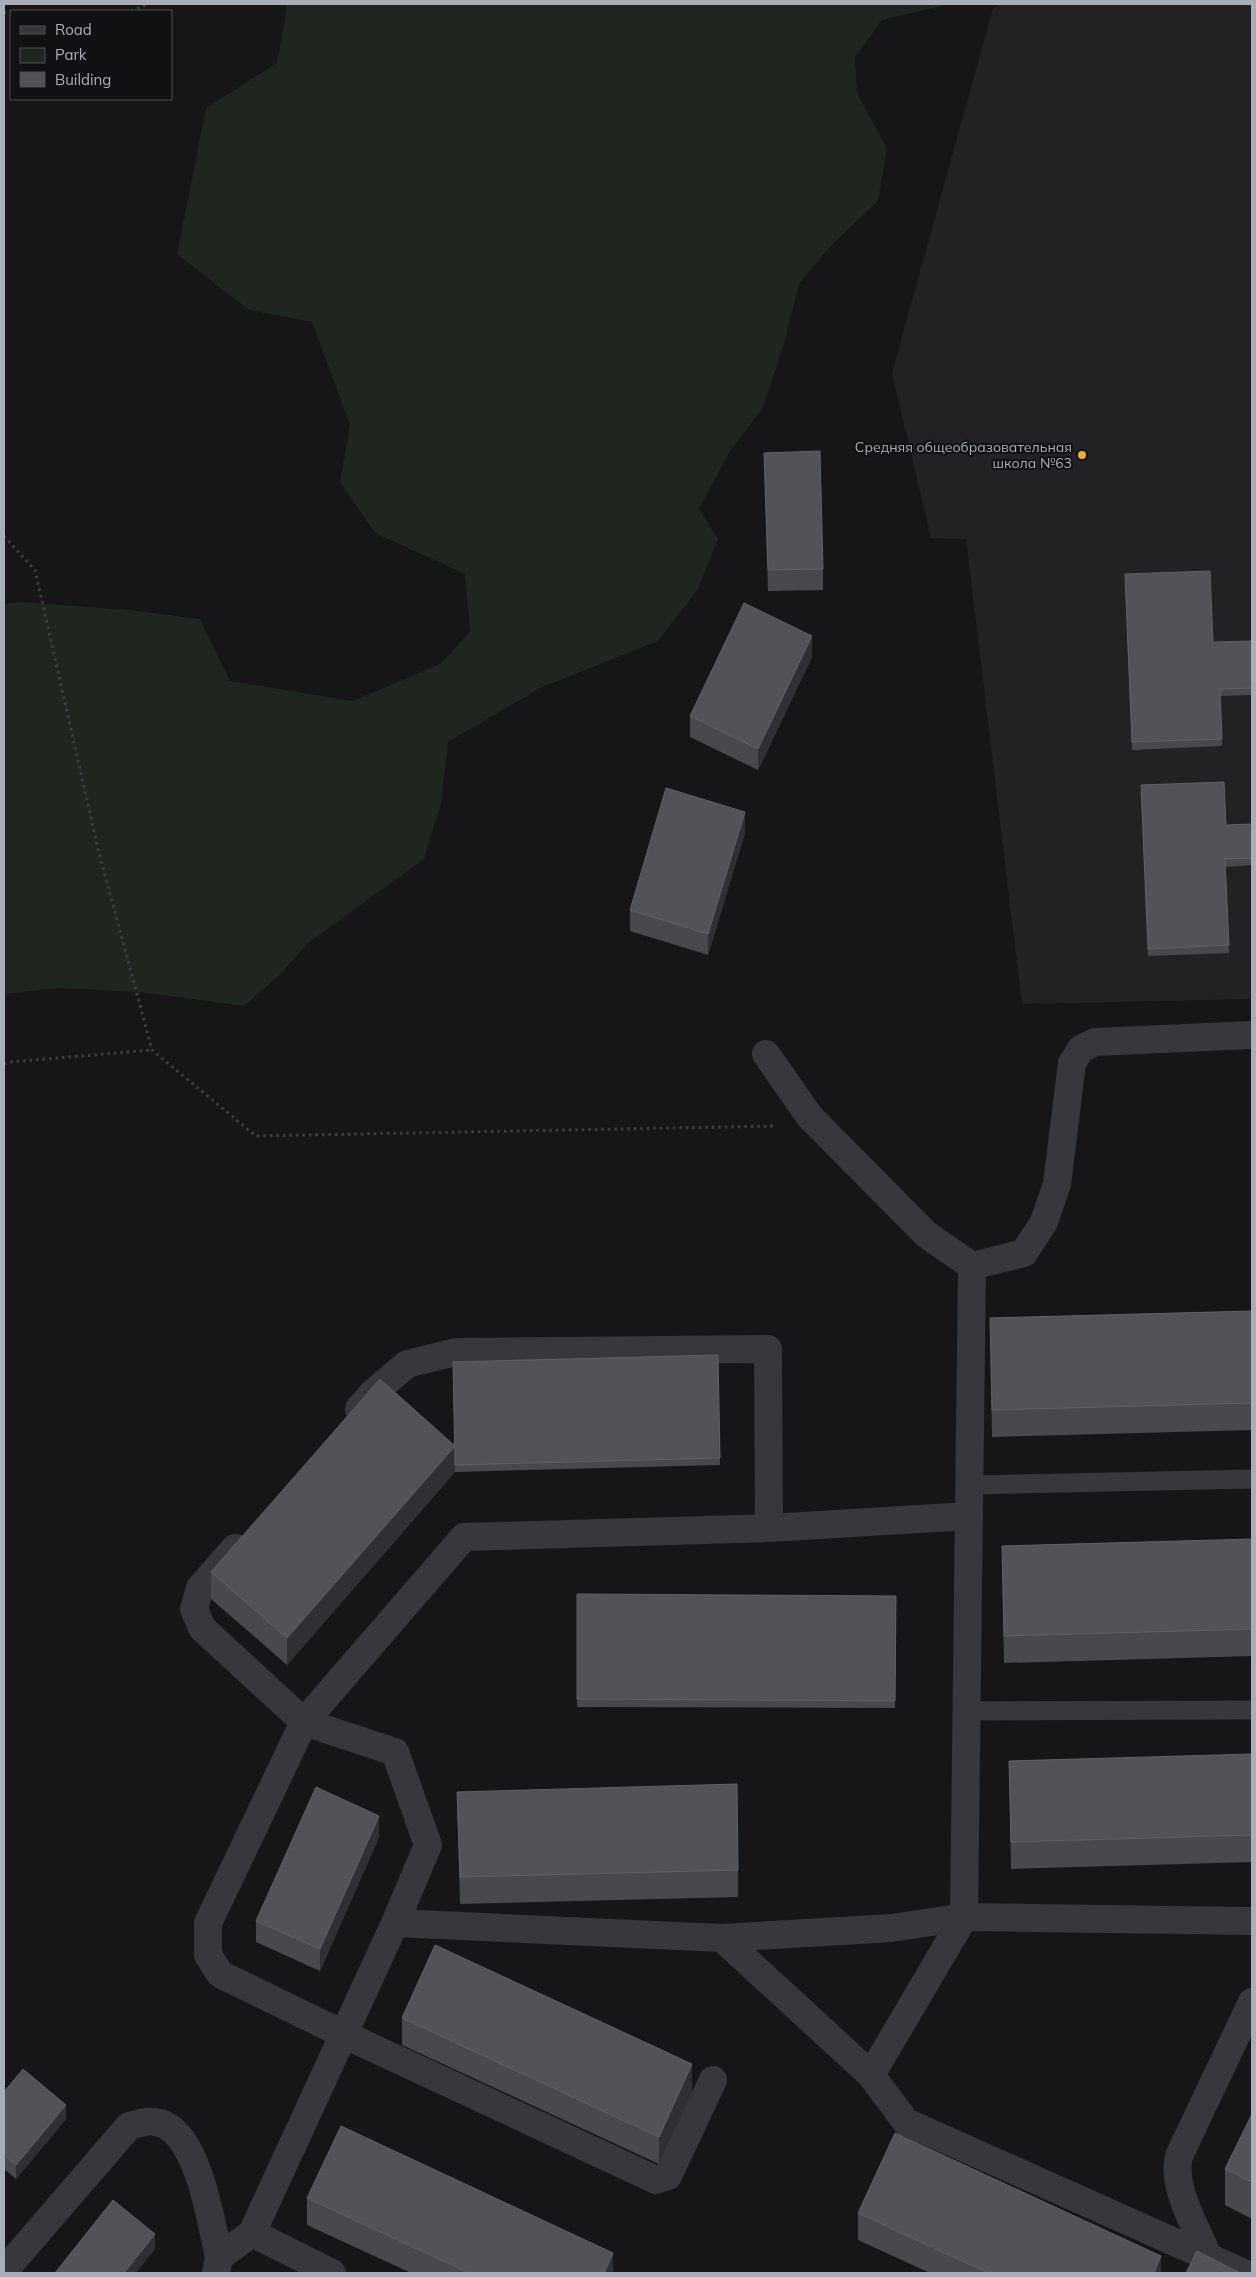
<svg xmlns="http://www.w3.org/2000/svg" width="1256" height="2277" viewBox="0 0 1256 2277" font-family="Mulish,sans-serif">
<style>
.built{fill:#222225}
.green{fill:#1e261f}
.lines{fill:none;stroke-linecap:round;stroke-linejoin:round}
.path{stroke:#3d3f44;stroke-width:3;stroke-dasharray:2.5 4;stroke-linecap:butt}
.service{stroke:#37383d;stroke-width:19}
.minor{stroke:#37383d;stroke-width:28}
.wall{fill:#47494d}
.shaded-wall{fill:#2f3033}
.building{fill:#525359;stroke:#5f6168}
.poi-dot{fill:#f2b134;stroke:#111113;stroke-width:2}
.labels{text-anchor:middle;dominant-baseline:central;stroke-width:4;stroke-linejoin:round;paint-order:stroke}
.poi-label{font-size:14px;fill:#a8adb8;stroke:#111113;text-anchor:end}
</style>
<rect width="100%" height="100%" fill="#161618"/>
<path class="built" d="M1003,4H1252V999L1022,1004L966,539L931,538L892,373L993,8Z"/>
<path class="green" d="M285,4H949L882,20L855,57L857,93L887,148L878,201L830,247L800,282L783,346L763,408L730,451L699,509L718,539L698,589L658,641L542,687L448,742L441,803L424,859L307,944L281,974L244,1006L140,992L59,988L4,994V604L20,602L129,610L200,619L230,681L353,701L440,664L470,632L465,574L375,533L340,482L350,425L312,322L249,310L177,254L206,108L277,63L287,8Z"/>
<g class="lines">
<g class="path">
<path d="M131,11L148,4"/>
<path d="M4,12L11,15"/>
<path d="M4,536L35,570L98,849L152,1050L256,1136L775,1126"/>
<path d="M4,1064L10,1062L152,1050"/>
</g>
<g class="service">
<path d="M969,1485L1252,1479"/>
<path d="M967,1711L1252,1710"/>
</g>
<g class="minor">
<path d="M766,1054L810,1117L927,1235L972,1266"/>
<path d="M359,1409L372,1394L407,1364L456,1352L768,1349L769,1528"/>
<path d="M395,1923L722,1938L892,1928L964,1917L1252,1921"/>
<path d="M722,1938L871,2075L906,2122L1244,2273"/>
<path d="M871,2075L964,1917L972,1266L1024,1253L1044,1222L1057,1184L1072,1063L1081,1049L1095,1042L1252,1035"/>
<path d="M713,2080L668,2176L656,2180L343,2034L220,1974L208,1955V1923L304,1722L464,1537L769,1528L969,1516"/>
<path d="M252,2233L332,2273"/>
<path d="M1208,2256C1196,2227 1171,2186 1179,2156L1252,2002"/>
<path d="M4,2271L129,2126C140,2123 152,2119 163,2124C199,2139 211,2222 219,2257"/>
<path d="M216,2273L219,2257L252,2233L395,1923L428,1845L395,1752L304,1722L202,1628L194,1609L200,1588L235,1548"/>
</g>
</g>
<g class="wall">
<path d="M764,453L823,569V590L768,591Z"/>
<path d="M1125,582L1213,642L1252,641V695L1220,696L1222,746L1132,750Z"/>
<path d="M812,657L758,770L690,737V716Z"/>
<path d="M1141,793L1226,825L1252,824V865L1225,867L1229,953L1148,956Z"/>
<path d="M745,833L708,955L630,931V910Z"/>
<path d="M1252,1311V1430L992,1437L990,1318Z"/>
<path d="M718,1355L720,1465L455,1472L287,1665L211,1599V1572L455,1445Z"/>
<path d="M1252,1539V1656L1004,1663L1002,1546Z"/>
<path d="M577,1594L896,1596L895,1708L577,1707Z"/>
<path d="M1252,1754V1862L1011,1869L1009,1761Z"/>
<path d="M457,1792L738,1870V1897L460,1904Z"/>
<path d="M379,1837L320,1971L256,1942V1921Z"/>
<path d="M402,2018L692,2091L659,2164L402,2045Z"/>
<path d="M4,2092L66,2119L16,2179L4,2169Z"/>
<path d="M1252,2114V2219L1225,2205V2169Z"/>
<path d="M307,2198L613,2273H411L307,2225Z"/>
<path d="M858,2213L1161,2273H930L858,2240Z"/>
</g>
<g class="shaded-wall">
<path d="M812,636V657L758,770V749Z"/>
<path d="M745,812V833L708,955V934Z"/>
<path d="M455,1446V1472L287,1665V1638Z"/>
<path d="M379,1816V1837L320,1971V1949Z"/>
<path d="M692,2064V2091L659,2164V2137Z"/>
<path d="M66,2105V2119L16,2179V2165Z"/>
<path d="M155,2234V2249L136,2273H124Z"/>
<path d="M613,2253V2273H604Z"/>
<path d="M1161,2256V2273H1154Z"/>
</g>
<g class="building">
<path d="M820,451L823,569L768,570L764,453Z"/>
<path d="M1210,571L1213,642L1252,641V688L1220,689L1222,739L1132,742L1125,574Z"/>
<path d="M744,603L812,636L758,749L690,716Z"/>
<path d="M1224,782L1226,825L1252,824V858L1225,859L1229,945L1148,949L1141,785Z"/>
<path d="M666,788L745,812L708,934L630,910Z"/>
<path d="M1252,1311V1403L992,1410L990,1318Z"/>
<path d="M718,1355L720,1458L455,1465L453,1362Z"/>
<path d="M380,1379L455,1446L287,1638L211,1572Z"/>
<path d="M1252,1539V1629L1004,1636L1002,1546Z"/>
<path d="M577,1594L896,1596L895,1701L577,1699Z"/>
<path d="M1252,1754V1835L1011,1842L1009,1761Z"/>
<path d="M737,1784L738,1870L460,1877L457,1792Z"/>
<path d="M316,1787L379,1816L320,1949L256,1921Z"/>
<path d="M435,1945L692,2064L659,2137L402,2018Z"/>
<path d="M23,2069L66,2105L16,2165L4,2155V2092Z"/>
<path d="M1252,2114V2182L1225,2169Z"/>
<path d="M341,2126L613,2253L604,2273H469L307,2198Z"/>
<path d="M895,2133L1161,2256L1154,2273H988L858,2213Z"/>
<path d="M113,2200L155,2234L124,2273H55Z"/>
<path d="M1197,2251L1240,2273H1186Z"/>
</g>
<circle class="poi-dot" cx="1082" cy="455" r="5"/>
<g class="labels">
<g class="poi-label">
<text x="1072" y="447">Средняя общеобразовательная<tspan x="1072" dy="16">школа №63</tspan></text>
</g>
</g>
<rect width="1256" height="2277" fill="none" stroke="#a8adb8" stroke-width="10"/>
<rect x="10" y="10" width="162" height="90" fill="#111113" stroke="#4d4f55"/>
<rect x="20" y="26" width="25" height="8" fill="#37383d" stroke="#4d4f55"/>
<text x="55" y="35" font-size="15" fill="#a8adb8">Road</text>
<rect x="20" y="48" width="25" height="15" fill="#1e261f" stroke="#4d4f55"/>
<text x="55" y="60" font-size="15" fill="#a8adb8">Park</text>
<rect x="20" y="72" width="25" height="15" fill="#525359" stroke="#4d4f55"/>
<text x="55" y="85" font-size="15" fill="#a8adb8">Building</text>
</svg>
